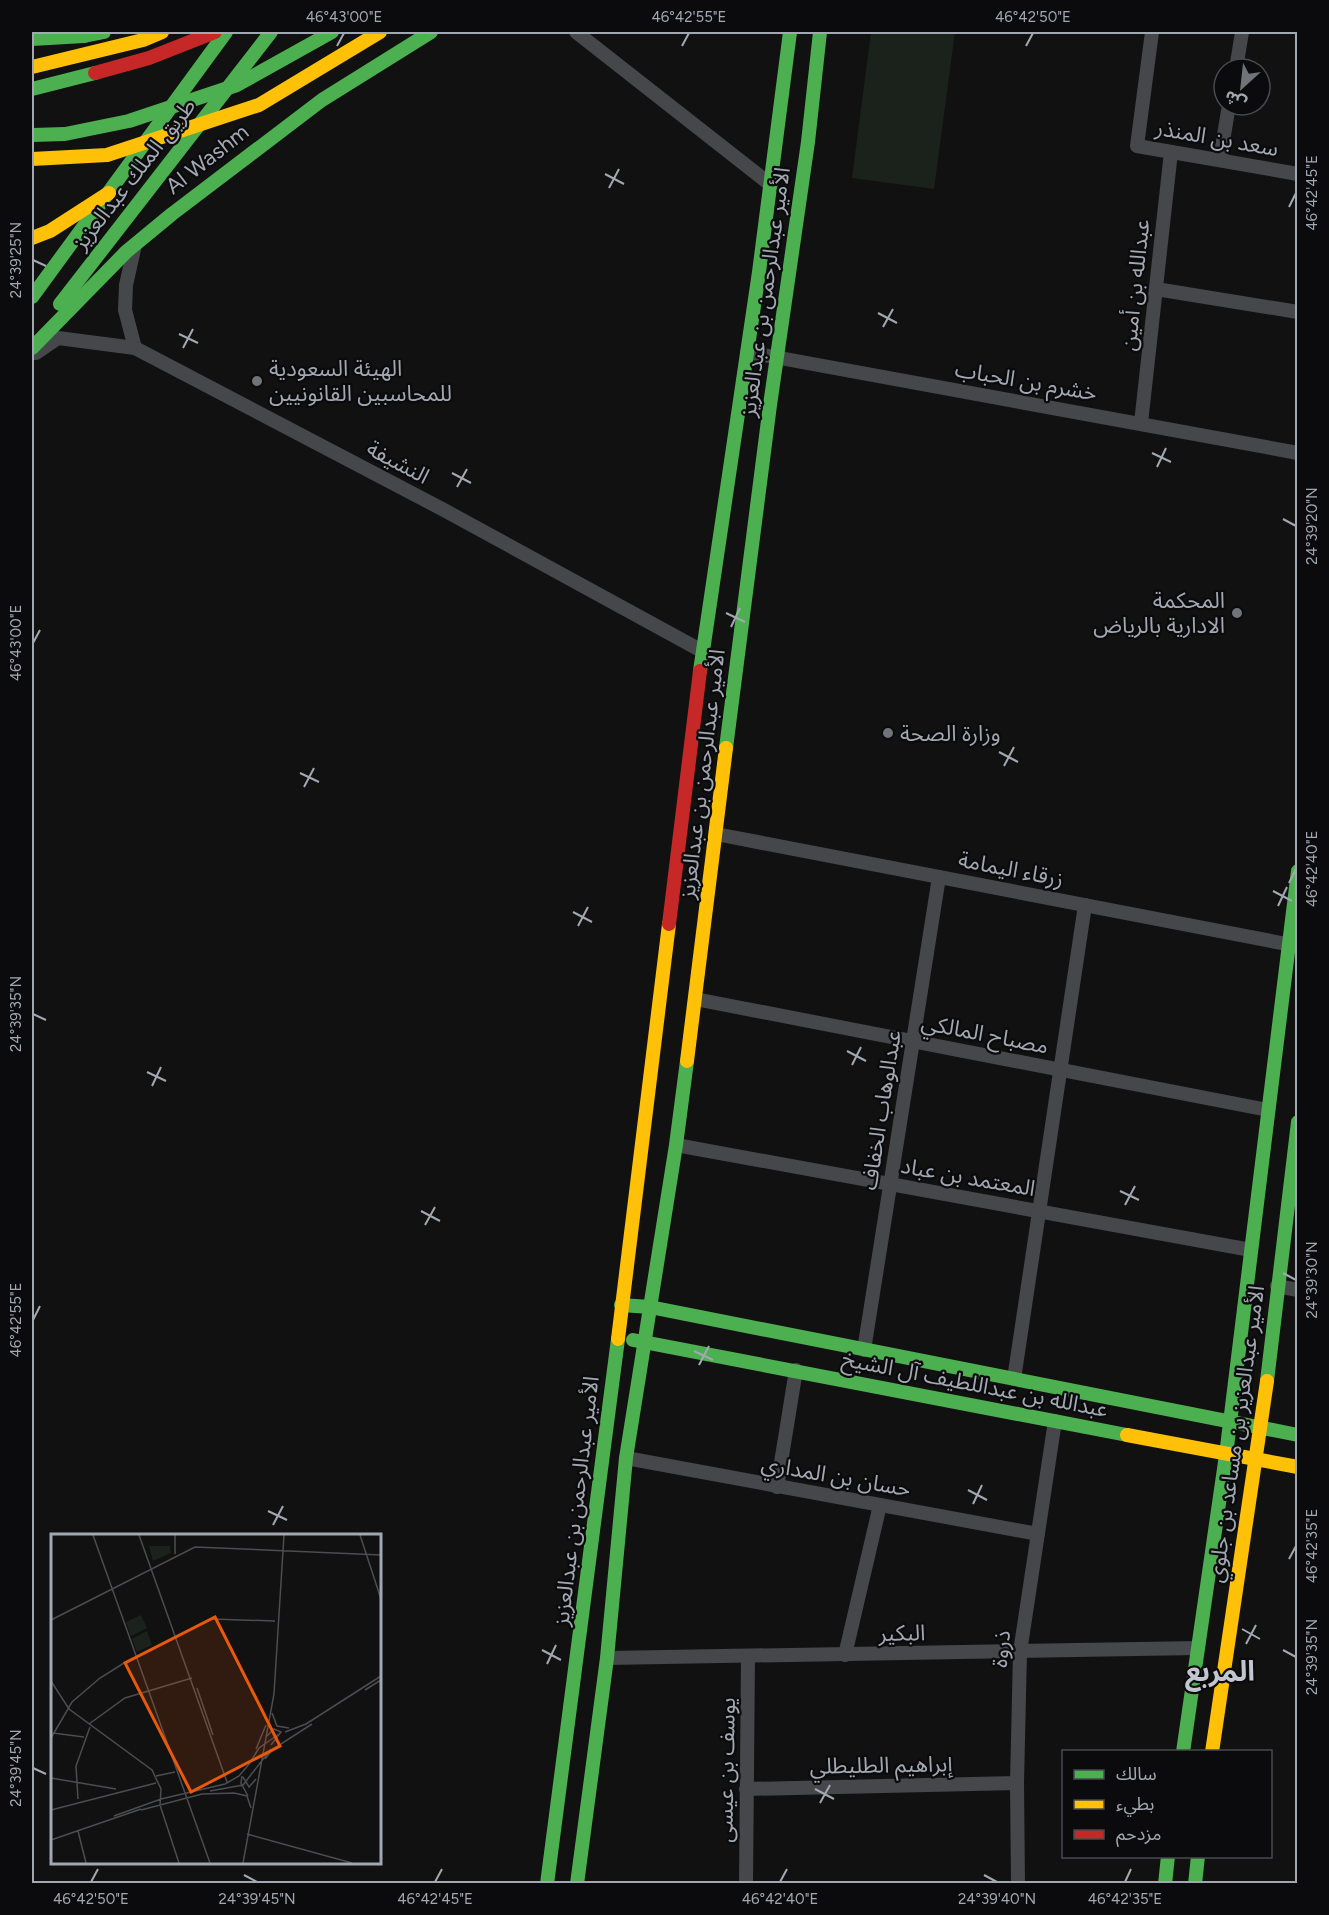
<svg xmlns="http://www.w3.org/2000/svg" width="1329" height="1915" viewBox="0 0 1329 1915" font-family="Figtree,'Noto Sans Arabic',sans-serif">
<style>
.green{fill:#1b211b}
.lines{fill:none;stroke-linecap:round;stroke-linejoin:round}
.street{stroke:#45474a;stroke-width:14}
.fast{stroke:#4caf50;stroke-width:14}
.slow{stroke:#ffc107;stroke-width:14}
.jam{stroke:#c62828;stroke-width:14}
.fast-bridge{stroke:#4caf50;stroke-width:14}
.slow-bridge{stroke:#ffc107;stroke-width:14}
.ticks{fill:none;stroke:#a2a8b2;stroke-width:2}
.poi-dot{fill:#6f737a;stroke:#0b0b0d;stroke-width:2}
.labels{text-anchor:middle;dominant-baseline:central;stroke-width:4.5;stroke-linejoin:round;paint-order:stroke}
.street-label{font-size:22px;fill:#a2a8b2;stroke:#0b0b0d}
.poi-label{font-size:22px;fill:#a2a8b2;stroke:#0b0b0d;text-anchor:start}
.district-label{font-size:28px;font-weight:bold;fill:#c2c6ce;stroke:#0b0b0d}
.inset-road{fill:none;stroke:#4b4d51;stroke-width:1.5}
.view{fill:#e8590c;fill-opacity:0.15;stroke:#e8590c;stroke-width:3}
.inset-edge{fill:none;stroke:#a2a8b2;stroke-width:3}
.neatline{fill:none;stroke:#a2a8b2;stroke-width:2}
.ticks-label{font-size:15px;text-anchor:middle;fill:#a2a8b2}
</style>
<rect width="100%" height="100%" fill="#111"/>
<path class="green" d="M871,32H955L934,189L852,178Z"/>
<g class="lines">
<g class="street">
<path d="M576,32L771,185"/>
<path d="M1152,32L1137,146L1298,174"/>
<path d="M1236,69L1242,32"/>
<path d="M1220,159L1229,105"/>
<path d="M135,245L126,285L125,310L135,348"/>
<path d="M1156,289L1298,312"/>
<path d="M747,352L1298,453"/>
<path d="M36,353L58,338L135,348L444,510L702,651"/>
<path d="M1141,423L1171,152"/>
<path d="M716,834L1297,946"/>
<path d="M695,999L1268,1110"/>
<path d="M676,1145L1251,1250"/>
<path d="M1277,1286L1298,1290"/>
<path d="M864,1350L939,877"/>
<path d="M1014,1379L1085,905"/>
<path d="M626,1458L1038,1534"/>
<path d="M777,1487L796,1370"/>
<path d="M845,1655L880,1505"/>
<path d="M607,1658L1198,1648"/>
<path d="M746,1789L1017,1783"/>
<path d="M746,1884L748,1656"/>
<path d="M1018,1884L1017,1783L1020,1652L1055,1421"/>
</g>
<g class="fast">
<path d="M84,36L104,32"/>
<path d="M32,39L84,36"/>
<path d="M32,89L95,73"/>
<path d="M32,297L226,32"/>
<path d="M60,304L271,32"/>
<path d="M32,348L126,252L172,214L322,100L431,32"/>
<path d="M700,671L759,272L790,32"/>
<path d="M726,748L770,405L808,142L820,32"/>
<path d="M621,1305L650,1307L1298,1435"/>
<path d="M633,1340L1127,1435"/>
<path d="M1267,1381L1298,1122"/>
<path d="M1183,1752L1226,1455L1298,871"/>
<path d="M547,1884L618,1339"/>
<path d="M577,1884L607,1658L626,1458L676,1145L687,1061"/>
<path d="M1165,1884L1168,1856"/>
<path d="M1195,1884L1198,1856"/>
</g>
<g class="slow">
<path d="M32,67L143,40L162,32"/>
<path d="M32,238L50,231L109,193"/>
<path d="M687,1061L726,748"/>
<path d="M618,1339L669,924"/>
<path d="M1127,1435L1298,1467"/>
<path d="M1212,1752L1267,1381"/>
</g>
<g class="jam">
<path d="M95,73L149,58L215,32"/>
<path d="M669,924L700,671"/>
</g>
<path class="fast-bridge" d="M32,135L65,134L129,121L237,85L332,32"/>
<path class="slow-bridge" d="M32,159L107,155L259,105L380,32"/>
</g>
<path class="ticks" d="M337,46L344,33M682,46L689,33M1026,46L1033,33M605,174L624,184M609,188L619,169M1289,207L1296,193M33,260L46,266M878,313L897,323M883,327L893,309M179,334L198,343M183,348L193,329M1152,453L1171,462M1157,467L1166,448M452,473L471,483M457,487L467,469M1283,519L1296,526M726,613L745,622M731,627L740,608M33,643L40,630M999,752L1018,762M1004,766L1014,747M300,773L319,782M304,787L314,768M1289,883L1296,869M1273,891L1292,901M1278,906L1287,887M573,912L592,922M578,926L588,907M33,1014L46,1020M847,1051L866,1061M852,1065L861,1047M147,1072L166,1081M152,1086L161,1067M1120,1191L1139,1200M1125,1205L1135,1186M421,1211L440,1221M425,1225L435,1207M1283,1273L1296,1280M33,1320L40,1306M694,1351L713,1360M699,1365L709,1346M968,1490L987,1500M973,1504L982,1485M268,1511L287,1520M273,1525L283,1506M1289,1559L1296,1546M1242,1629L1260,1639M1246,1644L1256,1625M542,1650L561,1660M1283,1650L1296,1657M547,1664L556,1645M33,1768L46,1774M815,1789L834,1799M820,1803L830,1785M244,1875L257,1882M984,1875L997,1882M91,1882L98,1869M435,1882L442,1869M780,1882L787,1869M1125,1882L1131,1869"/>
<g class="poi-dot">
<circle cx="257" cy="381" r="6"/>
<circle cx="1237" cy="613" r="6"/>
<circle cx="888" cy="733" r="6"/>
</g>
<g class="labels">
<g class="street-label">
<text transform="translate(1217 138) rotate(10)">سعد بن المنذر</text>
<text transform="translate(207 159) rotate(-38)">Al Washm</text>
<text transform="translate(134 174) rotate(-52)">طريق الملك عبدالعزيز</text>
<text transform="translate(1135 285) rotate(-84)">عبدالله بن أمين</text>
<text transform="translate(765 292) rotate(-82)">الأمير عبدالرحمن بن عبدالعزيز</text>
<text transform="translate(1026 381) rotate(10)">خشرم بن الحباب</text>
<text transform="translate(398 462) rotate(28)">النشيفة</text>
<text transform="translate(702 774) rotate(-83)">الأمير عبدالرحمن بن عبدالعزيز</text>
<text transform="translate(1011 869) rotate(11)">زرقاء اليمامة</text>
<text transform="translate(985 1034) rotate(11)">مصباح المالكي</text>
<text transform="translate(881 1110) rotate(-81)">عبدالوهاب الخفاف</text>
<text transform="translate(968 1177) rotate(10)">المعتمد بن عباد</text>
<text transform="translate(975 1384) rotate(11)">عبدالله بن عبداللطيف آل الشيخ</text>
<text transform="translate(1236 1434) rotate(-82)">الأمير عبدالعزيز بن مساعد بن جلوي</text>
<text transform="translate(836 1476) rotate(10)">حسان بن المداري</text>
<text transform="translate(576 1501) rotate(-83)">الأمير عبدالرحمن بن عبدالعزيز</text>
<text transform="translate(902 1633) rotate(-1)">البكير</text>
<text transform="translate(1001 1649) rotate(-85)">ذروة</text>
<text transform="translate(881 1765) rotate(-1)">إبراهيم الطليطلي</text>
<text transform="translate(726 1770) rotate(-89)">يوسف بن عيسى</text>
</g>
<g class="poi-label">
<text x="269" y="368">الهيئة السعودية<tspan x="269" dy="25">للمحاسبين القانونيين</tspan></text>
<text x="1225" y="600" text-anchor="end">المحكمة<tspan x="1225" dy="25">الادارية بالرياض</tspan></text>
<text x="900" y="733">وزارة الصحة</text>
</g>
<g class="district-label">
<text x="1220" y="1671">المربع</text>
</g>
</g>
<g transform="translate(51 1534)">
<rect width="330" height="330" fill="#111"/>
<path d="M98,12H119L120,19L102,27ZM90,81L96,94L80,102L75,88ZM96,97L101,111L86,118L81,105Z" fill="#1b211b"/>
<path class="inset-road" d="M42,1L159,329M88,1L176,248M309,1L330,65M124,20V1M0,86L144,13L330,21M0,147L18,175L101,236L110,255L109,271M146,154L162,201M314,156L330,146M221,179L226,192L238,194M38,190L74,164L141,144M234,198L255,190L330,142M2,199L33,203M216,202L223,195L230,198L220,211M0,204L21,168L49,144L73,129L161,85L224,87M205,215L215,191M214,225L222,215L261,190M198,230L208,214L228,200M105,242L124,238M191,242L190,249L197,262M192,243L198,253L205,245M0,244L65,255M159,257L192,251L220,215M27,265L25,232L39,193M109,271L128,329M0,276L105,249M90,276L151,260L183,259L196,262L200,274M63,282L110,265L174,250L188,242L199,229M27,297L35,329M196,300L301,329M0,306L90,275M192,329L223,160L233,1"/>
<path class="view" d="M164,83L229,212L140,258L74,129Z"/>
<rect width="330" height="330" class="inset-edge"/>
</g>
<rect width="1329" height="1915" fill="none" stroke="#0b0b0d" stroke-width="66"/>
<rect x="1062" y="1750" width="210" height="108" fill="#0b0b0d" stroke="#474a4f" stroke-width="1.5"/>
<rect x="1074" y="1770" width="30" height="9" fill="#4caf50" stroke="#474a4f" stroke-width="1.5"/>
<text x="1116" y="1780" font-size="18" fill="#a2a8b2">سالك</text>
<rect x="1074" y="1800" width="30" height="9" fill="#ffc107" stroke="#474a4f" stroke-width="1.5"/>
<text x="1116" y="1810" font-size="18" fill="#a2a8b2">بطيء</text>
<rect x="1074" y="1830" width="30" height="9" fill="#c62828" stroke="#474a4f" stroke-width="1.5"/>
<text x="1116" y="1840" font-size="18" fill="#a2a8b2">مزدحم</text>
<g transform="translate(1242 87) rotate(207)"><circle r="28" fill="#0b0b0d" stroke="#474a4f" stroke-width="1.5"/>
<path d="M0-4.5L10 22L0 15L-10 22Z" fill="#6f737a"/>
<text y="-9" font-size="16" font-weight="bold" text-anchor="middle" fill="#a2a8b2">ش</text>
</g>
<rect x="33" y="33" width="1263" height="1849" class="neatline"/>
<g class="ticks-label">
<text x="344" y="22">46°43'00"E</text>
<text x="689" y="22">46°42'55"E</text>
<text x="1033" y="22">46°42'50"E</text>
<text transform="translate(1312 193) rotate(-90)" y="5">46°42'45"E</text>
<text transform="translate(16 260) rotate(-90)" y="5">24°39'25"N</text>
<text transform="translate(1312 526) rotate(-90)" y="5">24°39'20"N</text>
<text transform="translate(16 643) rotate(-90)" y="5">46°43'00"E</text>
<text transform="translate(1312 869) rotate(-90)" y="5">46°42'40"E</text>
<text transform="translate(16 1014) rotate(-90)" y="5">24°39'35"N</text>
<text transform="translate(1312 1280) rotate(-90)" y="5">24°39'30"N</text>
<text transform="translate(16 1320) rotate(-90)" y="5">46°42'55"E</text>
<text transform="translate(1312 1546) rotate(-90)" y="5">46°42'35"E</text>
<text transform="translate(1312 1657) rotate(-90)" y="5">24°39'35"N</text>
<text transform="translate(16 1768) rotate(-90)" y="5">24°39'45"N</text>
<text x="91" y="1904">46°42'50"E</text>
<text x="257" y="1904">24°39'45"N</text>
<text x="435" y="1904">46°42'45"E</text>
<text x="780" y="1904">46°42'40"E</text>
<text x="997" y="1904">24°39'40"N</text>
<text x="1125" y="1904">46°42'35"E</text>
</g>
</svg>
